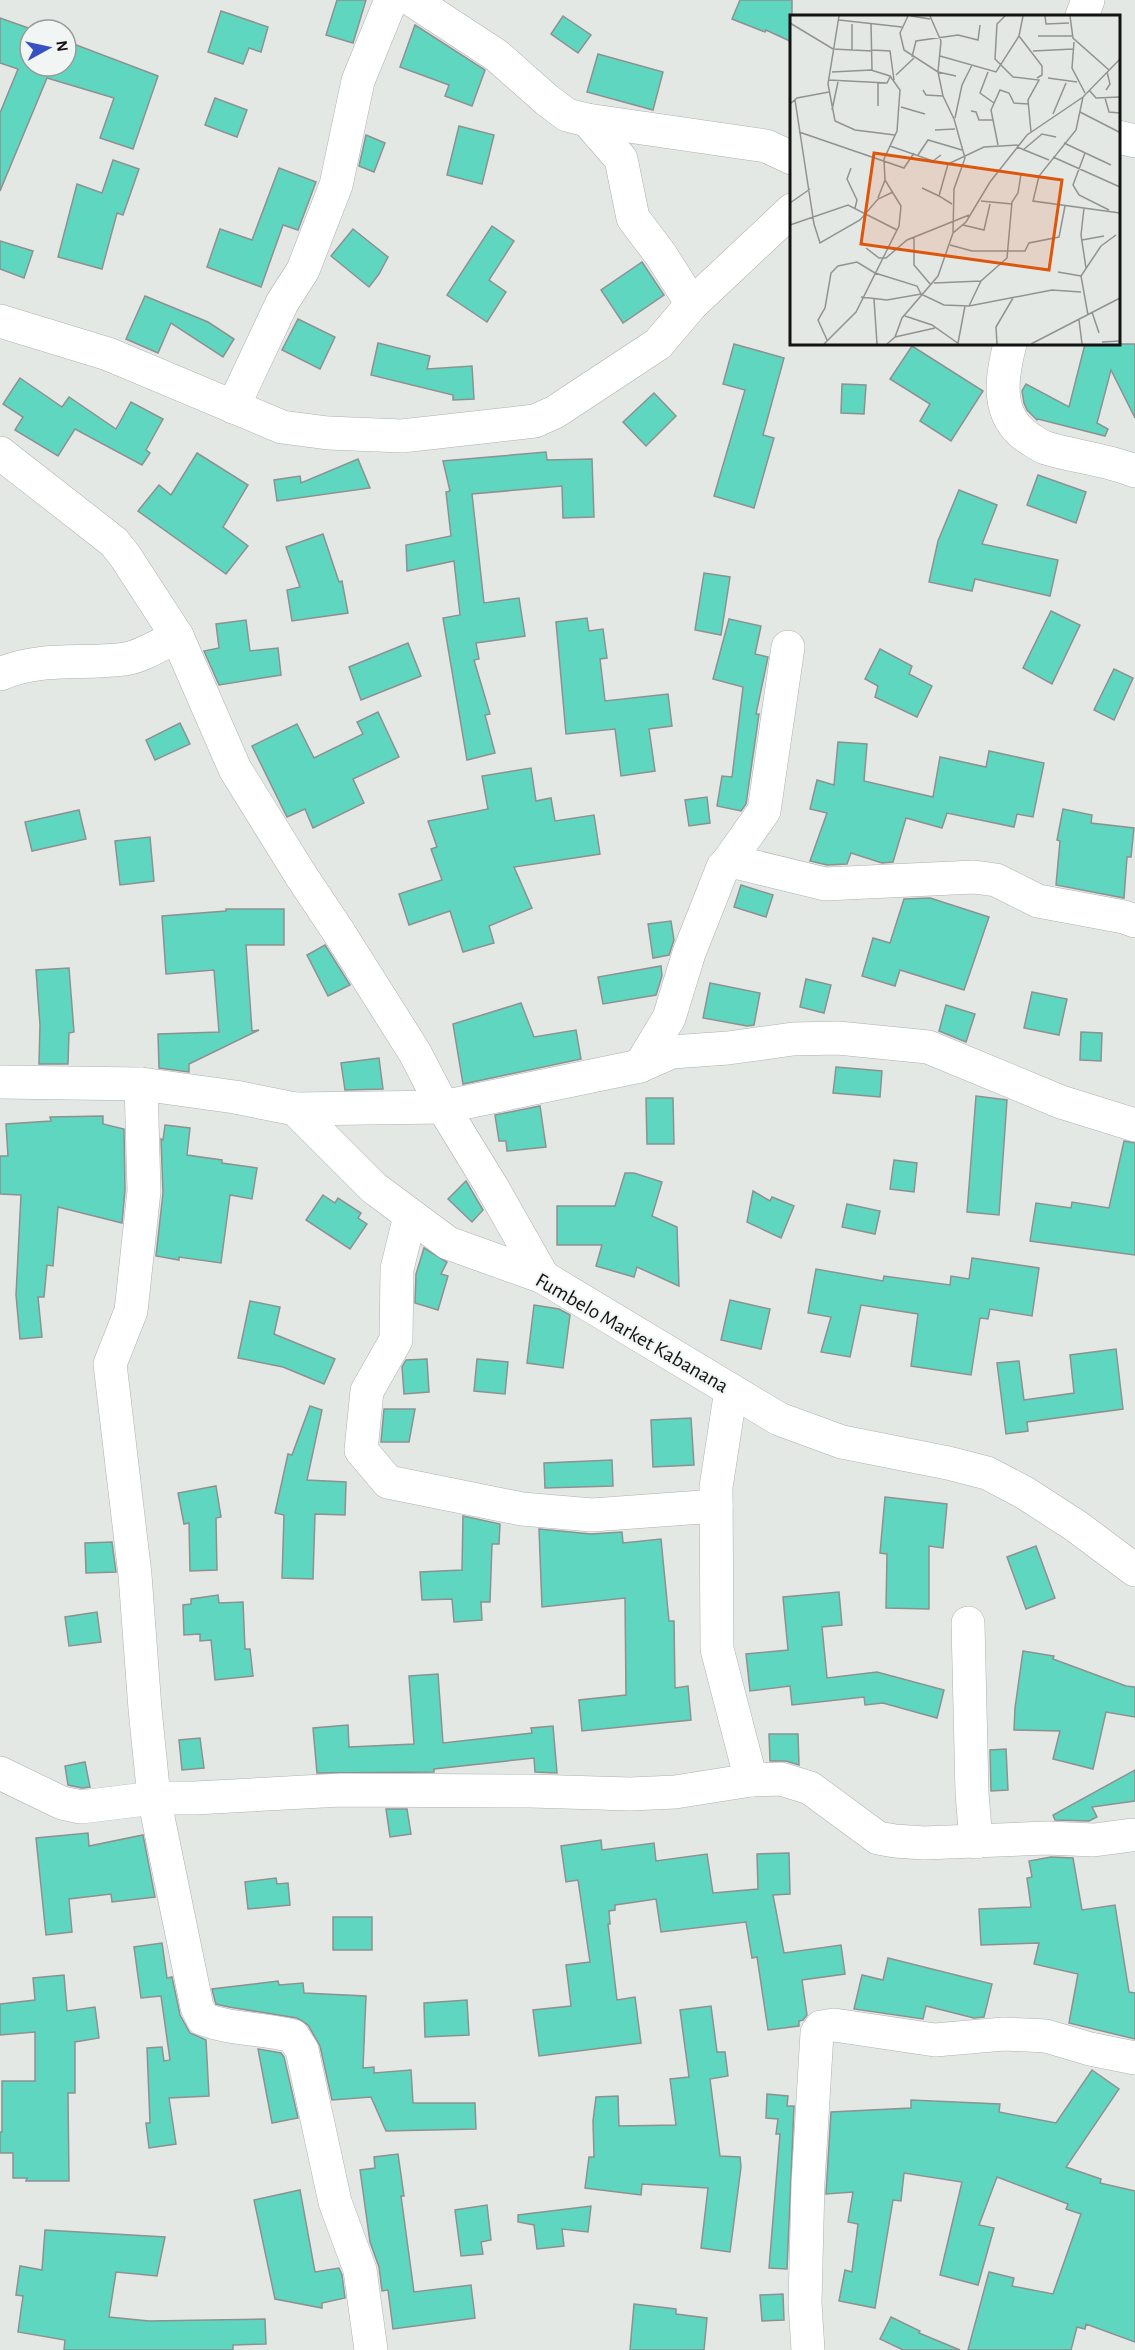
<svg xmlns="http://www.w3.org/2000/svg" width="1135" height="2350" viewBox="0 0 1135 2350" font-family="'Alegreya Sans',sans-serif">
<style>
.building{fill:#5fd7c0;stroke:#8d9190;stroke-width:1.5}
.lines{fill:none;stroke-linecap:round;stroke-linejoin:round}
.minor-casing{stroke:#adb1af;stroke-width:34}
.minor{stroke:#fff;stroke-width:33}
.labels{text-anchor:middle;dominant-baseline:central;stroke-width:4.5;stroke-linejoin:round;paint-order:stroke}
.street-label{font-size:21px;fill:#121312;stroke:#f1f5f3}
.inset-road{fill:none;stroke:#909391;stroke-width:1.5}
.view{fill:#dd560c;fill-opacity:0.15;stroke:#dd560c;stroke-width:3}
.inset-edge{fill:none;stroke:#121312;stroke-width:3}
</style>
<rect width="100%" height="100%" fill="#e4e8e5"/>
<g class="building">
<path d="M337,0H366L353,43L326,35Z"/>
<path d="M740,0H792V42L766,30L765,32L732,19Z"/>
<path d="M221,11L268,27L261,52L249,48L243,64L208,52Z"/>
<path d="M563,16L591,35L578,53L551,34Z"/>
<path d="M0,18L34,30H30V66H66V41L158,76L133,149L100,138L114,98L47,78L0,191V113L18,69L0,63Z"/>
<path d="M415,25L485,70L472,106L445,96L449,85L400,67Z"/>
<path d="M598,54L663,72L653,110L587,92Z"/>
<path d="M215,98L247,110L237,137L205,125Z"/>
<path d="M459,126L494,135L482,184L447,175Z"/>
<path d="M366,135L385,143L374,172L359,166Z"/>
<path d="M113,160L139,169L123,215L117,213L102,269L58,257L77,184L102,193Z"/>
<path d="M279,168L316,182L298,230L283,225L261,287L207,267L220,229L252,240Z"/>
<path d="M492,226L514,241L489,280L506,292L487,322L447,295Z"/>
<path d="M353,229L388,257L379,274L369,287L331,256Z"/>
<path d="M0,241L33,251L24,278L0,269Z"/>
<path d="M642,262L664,295L623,323L601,290Z"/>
<path d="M145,296L208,322L234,339L223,357L171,323L158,353L126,339Z"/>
<path d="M298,319L335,337L320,369L282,350Z"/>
<path d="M378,343L430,356L427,369L472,366L474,399L453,400V395L371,375Z"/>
<path d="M734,344L784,358L763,435L774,438L754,508L714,496L745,390L723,384Z"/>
<path d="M1085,344H1135V418L1111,370L1097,423L1108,429L1105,436L1038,419L1037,420L1027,410L1024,403L1022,391L1026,384L1069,407Z"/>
<path d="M912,346L983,391L951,441L920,421L930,404L890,379Z"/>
<path d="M20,378L62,407L69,397L116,429L131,402L163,419L146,450L150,453L142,465L75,429L58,456L15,430L23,417L3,404Z"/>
<path d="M842,384L866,385L864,414L841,413Z"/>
<path d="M654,393L676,416L646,446L623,422Z"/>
<path d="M546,452L547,460L592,459L594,517L563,518L562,486L472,494L484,603L519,598L525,636L476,643L479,659L474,660L490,714L485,715L495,753L467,760L443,618L460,615L454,561L407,571L406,545L451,536L446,492L450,491L443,461Z"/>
<path d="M197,453L248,485L223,527L248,546L226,574L138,511L159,485L171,495Z"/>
<path d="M358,459L370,488L277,501L274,480L300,476L301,483Z"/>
<path d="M1038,475L1086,492L1076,523L1027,505Z"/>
<path d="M959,490L997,505L982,544L1058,560L1050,596L975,579L972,591L929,582L938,541Z"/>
<path d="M323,534L339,582L342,581L348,613L292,621L287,590L300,587L286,547Z"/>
<path d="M704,573L730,577L721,635L695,630Z"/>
<path d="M1051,611L1080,625L1052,684L1023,668Z"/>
<path d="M587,618L589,631L603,629L607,658L600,659L605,701L668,694L672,726L649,729L655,771L621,776L615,729L566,734L556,622Z"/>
<path d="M729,619L761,626L755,654L768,657L756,714H759L746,804L741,811L717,806L722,776L732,777L743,687L713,679Z"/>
<path d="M246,620L250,651L278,648L281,675L219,685L204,651L219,648L216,624Z"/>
<path d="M408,643L421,676L361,700L349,667Z"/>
<path d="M880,649L912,666L909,674L932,686L917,717L875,697L878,686L865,679Z"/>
<path d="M1114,669L1133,678L1114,720L1094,710Z"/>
<path d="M378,712L399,757L353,779L364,803L313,828L305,809L287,817L252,746L297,724L314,758L363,734L357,722Z"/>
<path d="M180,723L190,744L155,760L146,740Z"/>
<path d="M838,742L867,744L864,781L933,797L940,757L986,767L989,751L1044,763L1033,817L1017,814L1014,827L947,813L942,828L906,818L893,862L882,863L851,853L847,864L827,865L810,861L827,813L810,809L817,780L834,785Z"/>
<path d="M531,768L536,801L551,798L555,821L594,815L600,854L514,867L532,908L489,926L494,943L463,952L450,911L409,925L399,894L442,880L431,849L437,847L428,821L488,809L482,776Z"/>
<path d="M707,797L710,823L689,826L685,800Z"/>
<path d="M1063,809L1092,815L1091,823L1134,828L1131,857H1127L1124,898L1056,885L1060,841L1057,840Z"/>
<path d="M79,810L86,839L32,851L25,822Z"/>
<path d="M150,837L154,881L120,885L115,841Z"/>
<path d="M741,885L773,895L766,917L734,907Z"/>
<path d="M930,898L989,917L964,990L900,970L895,986L862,976L873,938L890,943L904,899Z"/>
<path d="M226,909H284V945H246L252,1031L259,1030L189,1064V1072L159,1068L158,1034L219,1032L214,970L166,974L162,916L226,911Z"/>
<path d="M671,921L674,940L669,955L653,958L648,924Z"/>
<path d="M325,945L350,985L328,996L307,955Z"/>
<path d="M661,966L662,976L656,995L603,1004L598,977Z"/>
<path d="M69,968L74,1032L69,1033L68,1064H39L40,1025L36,970Z"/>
<path d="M806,979L831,985L824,1013L800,1007Z"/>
<path d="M710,983L760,993L754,1025L747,1026L703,1018Z"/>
<path d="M1032,992L1067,999L1059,1035L1024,1028Z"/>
<path d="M521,1003L534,1037L576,1030L581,1059L463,1084L453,1024Z"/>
<path d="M946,1005L975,1014L966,1042L939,1031Z"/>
<path d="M1081,1032L1102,1033L1101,1061L1080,1060Z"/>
<path d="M379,1058L383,1089L345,1090L341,1063Z"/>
<path d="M836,1067L882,1071L880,1097L833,1093Z"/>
<path d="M976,1096L1007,1100L999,1215L967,1212Z"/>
<path d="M646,1098H673L674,1144H647Z"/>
<path d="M540,1106L546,1147L507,1151L506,1141H499L495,1115Z"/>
<path d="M103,1116V1124L124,1129L125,1190L122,1223L58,1207L53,1266L47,1265L44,1297H38L42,1337L20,1339L16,1295L21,1195L0,1194V1156H8L6,1124L51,1121L50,1117Z"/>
<path d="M165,1125L190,1128L187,1155L222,1160V1163L257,1168L252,1199L230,1195L221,1263L179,1257V1260L156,1256L163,1193L161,1139L163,1140Z"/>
<path d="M1124,1141L1135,1143V1255L1030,1241L1036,1203L1071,1208L1072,1202L1109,1208Z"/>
<path d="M894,1160L917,1163L914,1192L890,1189Z"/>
<path d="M625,1173H634L662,1182L652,1216L677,1227L679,1286L637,1267L634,1277L596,1266L602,1245H557V1206H615Z"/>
<path d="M466,1181L483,1210L472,1222L448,1199Z"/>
<path d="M753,1191L770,1201L772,1197L794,1206L781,1238L747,1222Z"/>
<path d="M323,1195L335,1203L338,1198L361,1213L358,1218L367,1224L350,1249L306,1220Z"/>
<path d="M847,1204L880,1211L875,1234L842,1227Z"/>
<path d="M424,1248L447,1262L441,1274L448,1276L438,1310L415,1303L416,1274Z"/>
<path d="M972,1258L1039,1268L1032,1316L990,1309L988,1319L980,1318L971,1375L911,1366L918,1314L861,1305L850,1357L821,1352L831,1317L808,1313L816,1269L883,1281L884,1276L950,1285L951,1276L969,1279Z"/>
<path d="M730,1300L770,1309L761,1349L721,1340Z"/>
<path d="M250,1301L280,1307L274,1334L335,1359L324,1384L283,1367L238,1358Z"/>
<path d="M534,1305L559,1309L570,1315L563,1368L527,1363Z"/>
<path d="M1116,1349L1123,1409L1027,1422L1028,1431L1006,1434L997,1363L1019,1361L1024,1400L1074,1393L1070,1355Z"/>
<path d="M427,1359L429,1392L404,1394L402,1367L406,1360Z"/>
<path d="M477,1359L508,1362L505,1394L474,1391Z"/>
<path d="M310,1406L322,1410L307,1480L346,1482L345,1515L315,1514L313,1579L282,1578L284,1515L275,1513L288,1454L292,1455Z"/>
<path d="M384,1409H415L409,1442H381Z"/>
<path d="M691,1418L694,1465L653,1467L651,1420Z"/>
<path d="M612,1460L613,1486L545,1488L544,1463Z"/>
<path d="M216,1486L221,1517L216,1518L217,1570L190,1571L189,1523L184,1524L178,1493Z"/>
<path d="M885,1497L947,1504L943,1548L929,1546V1609L886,1608L887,1554L880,1553Z"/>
<path d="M463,1516L500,1524L499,1544H492L490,1602H481L482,1620L454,1622L452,1599L422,1600L420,1572L462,1570Z"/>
<path d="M539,1529L591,1534L622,1532L623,1543L661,1539L669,1621H674L675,1688L688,1686L691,1720L582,1731L579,1700L626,1695L625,1598L542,1607Z"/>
<path d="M112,1542L116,1572L86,1573L85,1543Z"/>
<path d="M1036,1546L1055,1598L1026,1609L1007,1557Z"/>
<path d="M839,1592L842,1625L822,1627L827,1678L877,1672L944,1690L937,1718L883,1703L865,1705L864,1697L792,1705L790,1686L750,1691L746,1654L788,1650L783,1597Z"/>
<path d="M218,1595L219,1603L243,1602L245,1649H250L253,1676L215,1680L211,1640L200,1641V1634L184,1635L183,1605L191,1604V1599Z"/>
<path d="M97,1612L101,1642L69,1646L65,1617Z"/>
<path d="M1023,1651L1054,1656L1053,1659L1126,1686L1135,1687V1717L1106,1712L1093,1769L1053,1759L1060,1731L1014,1730L1015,1708Z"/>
<path d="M438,1674L443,1743L532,1733L531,1728L553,1726L557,1773L535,1772L534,1758L434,1769V1772L317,1773L313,1728L348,1725L349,1747L414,1744L409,1676Z"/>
<path d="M769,1734H798L799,1765L786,1761H770Z"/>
<path d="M200,1738L204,1768L182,1770L179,1740Z"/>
<path d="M1006,1749L1008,1790L991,1791L990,1750Z"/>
<path d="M85,1762L90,1787L82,1788L68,1785L65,1766Z"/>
<path d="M1135,1770V1801L1092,1807L1097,1817L1089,1821L1055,1820L1053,1815Z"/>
<path d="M386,1809H407L411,1834L390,1837Z"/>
<path d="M88,1833L89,1846L143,1835L155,1897L112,1902L111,1894L69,1899L72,1932L46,1935L36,1838Z"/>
<path d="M601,1840L602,1850L654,1843L656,1861L707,1854L713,1893L758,1889L757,1854L789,1853L790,1894L773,1895L784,1953L841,1945L845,1974L802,1980L807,2015L803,2020L799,2021V2026L768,2030L757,1957L752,1958L746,1922L661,1932L656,1899L615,1905V1910L609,1911L610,1924H608L617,2000L635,1997L641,2043L539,2056L533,2010L571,2006L566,1965L590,1962L578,1880L566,1882L561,1846Z"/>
<path d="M1051,1857L1073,1858L1082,1910L1115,1905L1129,1992L1135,1993V2039L1069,2023L1078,1974L1034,1964L1039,1943L981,1945L979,1909L1031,1907L1027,1878L1032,1877L1029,1861Z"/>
<path d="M276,1878L277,1884L288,1883L290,1905L248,1909L245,1882Z"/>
<rect x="333" y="1917" width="39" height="33"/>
<path d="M162,1943L167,1978L172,1977L180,2015L190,2033L206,2040L209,2096L169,2098L176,2144L149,2148L146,2123H150L147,2048L162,2047L164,2061L170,2060L161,1996L141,1998L134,1947Z"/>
<path d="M888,1958L992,1984L984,2017L974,2018L926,2006L923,2019L854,2009L862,1975L883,1980Z"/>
<path d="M64,1975L67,2011L95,2007L99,2038L75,2042V2093H68L69,2181H26L27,2178H13V2153H0V2132H2V2081H35V2032L0,2035V2004L35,2000L33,1978Z"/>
<path d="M278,1981L279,1985L303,1983L304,1993L366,1996L363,2068L374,2067V2073L411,2070L413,2103H475L476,2129L386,2131L371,2097L332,2100L320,2046L308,2025L297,2018L229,2007L216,2004L215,2001L212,1989Z"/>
<path d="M467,2000L469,2035L425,2037L424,2003Z"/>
<path d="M711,2006L717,2052H725L728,2076L710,2079L720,2156L740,2157L741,2167L730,2252L701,2248L708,2188L642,2184L641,2195L585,2188L589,2157H594L593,2121L596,2097L618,2096L619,2126L676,2125L670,2079L689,2077L680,2010Z"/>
<path d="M258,2049L281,2053L284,2057L298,2118L272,2123Z"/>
<path d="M1092,2070L1119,2089L1066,2167L1101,2179L1100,2183L1135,2191V2342L1086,2324L1085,2329L1077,2327L1071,2350H968L989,2272L1014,2278L1012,2286L1053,2294L1081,2214L1066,2209L1068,2204L997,2177L979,2225L994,2228L978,2285L940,2275L962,2182L904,2173L901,2201L893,2200L875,2308L839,2301L845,2270L852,2272L858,2224L848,2222L853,2192L826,2194L831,2112L911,2108V2100L1000,2104L999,2112L1056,2123Z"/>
<path d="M767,2094L788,2096L787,2106H794L787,2269L769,2268L780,2134H776L778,2119L766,2118Z"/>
<path d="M398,2154L404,2196H401L414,2292L471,2285L475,2318L393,2329L388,2290L382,2291L379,2267L370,2242L360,2170L375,2168L374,2157Z"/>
<path d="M300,2190L315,2272L339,2268L342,2275L345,2298L322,2303V2308L275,2299L254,2200Z"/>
<path d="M487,2205L491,2240L481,2242L483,2254L461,2256L455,2210Z"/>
<path d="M591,2206L588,2232L562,2229L564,2246L537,2249L534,2225L518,2222V2215Z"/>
<path d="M45,2230L165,2237L157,2276L116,2272L109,2317L149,2321L265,2319L266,2344L233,2345V2350H64L65,2340L18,2332L23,2296L16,2295L20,2266L42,2270Z"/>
<path d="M783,2294L784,2320L762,2321L760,2295Z"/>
<path d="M634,2304L676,2309V2314L707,2318L704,2350H630Z"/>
<path d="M891,2317L920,2331L919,2333L960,2350H903L880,2339Z"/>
</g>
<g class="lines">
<defs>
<g id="minor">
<path d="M412,0L496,55L547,100L567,115L587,120L621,159L633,218L661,255L692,304"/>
<path d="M1082,16L1088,0"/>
<path d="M587,120L766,146L792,158"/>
<path d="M1118,137L1135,141"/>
<path d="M0,321L108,354L282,427L328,433L402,436L535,421L555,412L658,344L692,304L792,210"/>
<path d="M1010,344C1001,378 995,417 1030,439C1035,442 1040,446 1046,448C1075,457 1106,459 1135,471"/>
<path d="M233,407L282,303L303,270L336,185L358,81L391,0"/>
<path d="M0,453L114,542L125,556L177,636L235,769L300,874L340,934L415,1053L443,1107L492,1187L543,1277"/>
<path d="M0,674C42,656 81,665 125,659C143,656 161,644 177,636"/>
<path d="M727,863L764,811L788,647"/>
<path d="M640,1066L669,1018L689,953L723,867L727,863H739L825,884L974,877L996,880L1038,901L1124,917L1135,921"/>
<path d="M0,1082L141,1084L235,1097L295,1109L374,1188L448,1243L543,1277L779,1419L842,1442L948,1463L987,1473L1025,1493L1076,1526L1135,1570"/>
<path d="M141,1084L144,1191L131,1311L110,1364L135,1575L145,1709L154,1798L197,2007L203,2019C231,2030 264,2028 293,2036L302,2050L335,2202L360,2270L371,2350"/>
<path d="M295,1109L443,1107L640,1066L672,1052L728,1048L793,1039L838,1038L928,1047L1061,1102L1135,1125"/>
<path d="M410,1216L397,1269L396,1340L367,1391L361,1450L388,1482L522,1509L592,1515L716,1506"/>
<path d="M731,1390L716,1487L717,1649L751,1780"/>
<path d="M968,1623L972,1793L976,1842"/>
<path d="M0,1773L62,1803L81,1807L154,1798H195L341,1790L531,1791L630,1794L675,1792L751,1780L781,1779L810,1788L878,1838L895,1841L924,1843L1047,1838L1094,1840L1132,1835"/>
<path d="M808,2350L805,2303L808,2183L817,2033L821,2027L834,2025L935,2040L1004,2034L1046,2036L1090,2049L1135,2058"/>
</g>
</defs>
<use href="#minor" class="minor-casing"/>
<use href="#minor" class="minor"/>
</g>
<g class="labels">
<g class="street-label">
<text transform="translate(632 1333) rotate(30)">Fumbelo Market Kabanana</text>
</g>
</g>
<g transform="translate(790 15)">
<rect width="330" height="330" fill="#e4e8e5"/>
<path class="inset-road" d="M49,1L38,69L45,106L65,115L105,120M118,1L110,18L114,35L148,57L166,61M121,1L140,4M140,1L151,26L148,57L153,81L164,104L175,143L164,174L163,217M215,1L207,9L205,44L223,62L249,65L238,85L241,117M255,1L256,9L279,8M280,1L283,23L319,55M49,5L112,12M0,8L43,34L82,36M81,8L82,55M229,21L252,51V60L247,63M248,21H282M284,27L282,53L295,78M62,35V9M82,35L100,36L104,65M243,36L283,34M150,41L206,57L229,21L233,1M122,42L126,26L168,20L188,25L190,10M198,57L190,78L204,88M106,60L124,43M258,63L287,67M39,65L97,68L100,62M133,75L136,80L153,81M299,75L306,83L330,82M316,75L320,69L317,57M293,82L286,115L249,161L243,186L330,198M315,83L319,97L330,98M5,85L24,209L30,228L70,205L88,184L103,177M0,89L7,83L39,77M88,91V68M111,92L135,99M42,95L48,67M181,96L186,97L189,105H203M290,97L329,117M263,99L276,68M165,103L172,70L182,50M145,115L165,114M9,117L114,153L124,138M274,128L321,150M208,130L201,95L210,75L219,78L224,88L239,89M100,131L143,146L151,140M227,132L259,145M233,135L252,119L266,122M295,138L283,170L289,180L319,195M128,140L138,125L172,135M263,142L330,172M61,153L57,164L67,185L65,193M132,173L149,181M88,183L95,165M191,186L222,189M0,188L20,174M162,189L149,181L158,149L194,132L229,130M294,193L291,220L296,253M0,210L58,190L107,215M173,210L194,215L200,189M124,222V250L141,270M292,225L314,221M160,230L182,236H235L239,228L269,222L275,191M76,233L89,243H96L117,225L179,200M268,257L291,261M144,268L191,266M71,282L97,285L131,279L154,290L179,291L262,275L291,277M84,284L87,329M179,291L191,266L217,243L222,187L228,178L231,159M302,297L309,318M298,300L291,261L311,231L326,220M115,301L142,310L169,329M289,305L292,329M105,322L145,313M37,325L28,305L35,293L41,258L48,251L67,247L85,258L127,271L131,279M312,327L330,326M168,328L175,291M34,329L66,297L109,211L111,191L95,165L94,144L107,116L110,75L100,61L81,55L42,57M97,329L105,322L112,303L148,261L163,218L176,207L200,167L237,120L293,82L330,44M207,329L206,312L223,283M241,329L330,283"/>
<path class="view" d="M84,138L272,165L259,255L71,229Z"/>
<rect width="330" height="330" class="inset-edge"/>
</g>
<g transform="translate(48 48) rotate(82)"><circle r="28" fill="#f1f5f3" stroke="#989b99" stroke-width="1.5"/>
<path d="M0-4.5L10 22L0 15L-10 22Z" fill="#3750c2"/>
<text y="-9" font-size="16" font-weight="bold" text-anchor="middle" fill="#121312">N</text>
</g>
</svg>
